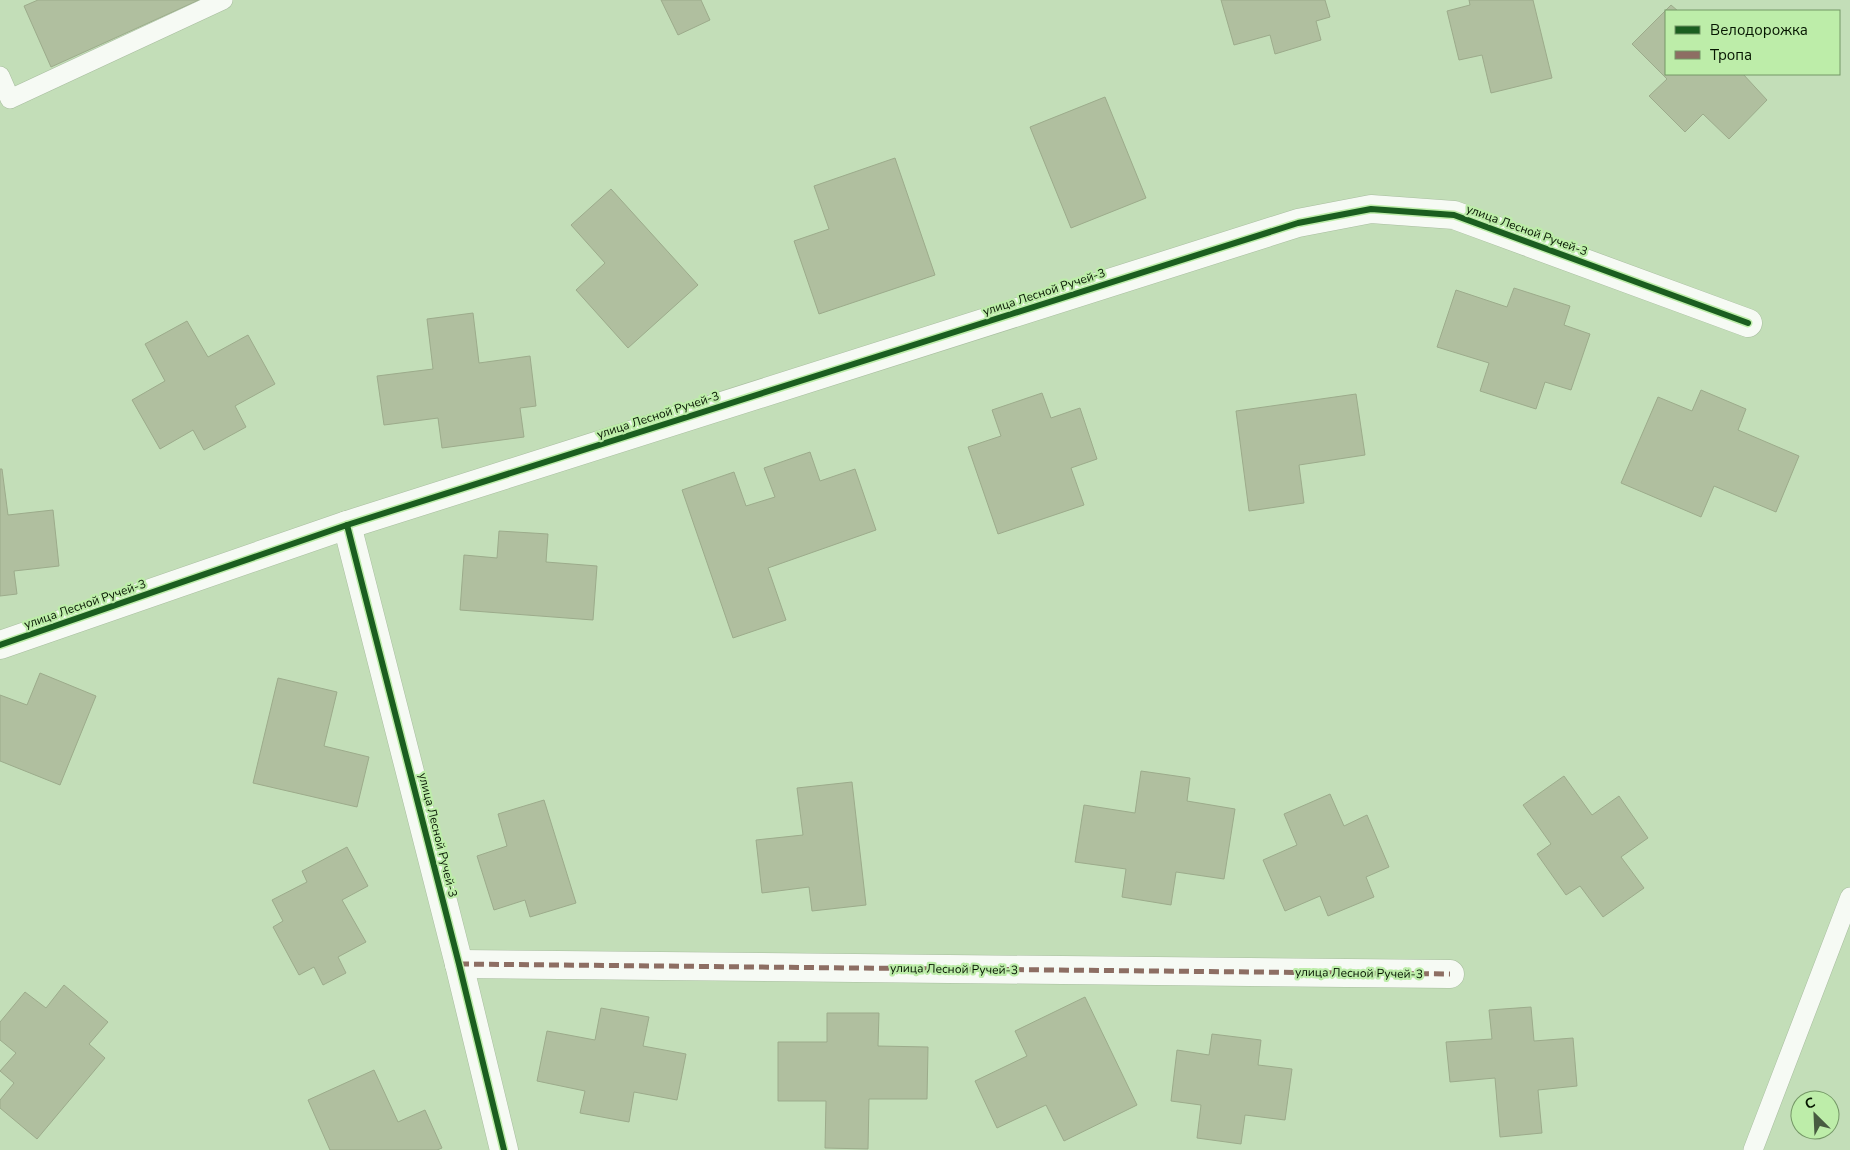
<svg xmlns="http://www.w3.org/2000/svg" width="1850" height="1150" viewBox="0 0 1850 1150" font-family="'Nunito Sans',sans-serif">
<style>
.building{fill:#b0bf9f;stroke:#9cab8b}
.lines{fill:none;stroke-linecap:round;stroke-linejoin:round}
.lane-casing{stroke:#a8bd9f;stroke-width:20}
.street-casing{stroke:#a8bd9f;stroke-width:29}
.lane{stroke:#f6faf4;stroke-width:19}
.street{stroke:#f6faf4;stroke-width:28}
.quiet{stroke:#8d6e63;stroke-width:5;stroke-dasharray:10 5;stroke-linecap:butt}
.cycleway-casing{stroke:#bdeda9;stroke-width:9}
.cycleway{stroke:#1b5e20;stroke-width:6}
.labels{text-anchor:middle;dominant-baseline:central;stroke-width:4.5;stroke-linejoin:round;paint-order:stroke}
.street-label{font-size:12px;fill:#061601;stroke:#bdeda9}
</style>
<rect width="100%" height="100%" fill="#c3deb8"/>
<g class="building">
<path d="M38,0H199L51,67L24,6Z"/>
<path d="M661,0H701L710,20L678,35Z"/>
<path d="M1221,0H1325L1330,17L1316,21L1321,40L1275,54L1270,35L1234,45Z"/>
<path d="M1469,0H1533L1552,78L1491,93L1482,55L1459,60L1447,11L1470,5Z"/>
<path d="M1671,5L1678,11H1666V74H1743L1767,100L1729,139L1703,114L1685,132L1649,96L1667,79L1632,44Z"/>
<path d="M1105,97L1146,198L1071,228L1030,127Z"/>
<path d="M895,158L935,275L819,314L794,241L829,229L814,186Z"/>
<path d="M611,189L698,285L628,348L576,290L605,263L571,225Z"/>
<path d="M1514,288L1570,306L1564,325L1590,334L1571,390L1545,382L1536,409L1480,391L1489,363L1437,347L1456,290L1507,307Z"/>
<path d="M473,313L479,363L530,356L536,406L520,408L524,437L442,448L438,418L384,425L377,376L433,369L427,319Z"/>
<path d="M187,321L208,357L248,335L275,384L235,406L246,427L204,450L193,430L160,449L132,400L165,381L145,344Z"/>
<path d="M1701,390L1746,409L1738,430L1799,456L1776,512L1714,486L1701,517L1621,483L1658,397L1692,411Z"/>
<path d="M1042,393L1051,418L1080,408L1097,459L1071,468L1084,505L998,534L968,447L1001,436L992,410Z"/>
<path d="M1356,394L1365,455L1299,465L1304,503L1249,511L1236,411Z"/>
<path d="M810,452L820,481L855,469L876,530L768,568L786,620L733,638L682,490L734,472L746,506L775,497L764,468Z"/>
<path d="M0,469H2L8,515L53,510L59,566L14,571L17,594L0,596Z"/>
<path d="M499,531L548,534L546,562L597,566L593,620L460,610L464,555L497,558Z"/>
<path d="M40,673L96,696L60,785L0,761V695L27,705Z"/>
<path d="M278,678L337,692L324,746L369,757L357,807L253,783Z"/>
<path d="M1141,771L1190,778L1187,801L1235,809L1224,879L1176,872L1171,905L1122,897L1126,869L1075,862L1084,805L1135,813Z"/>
<path d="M1564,776L1592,815L1619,796L1648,838L1621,857L1644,888L1603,917L1580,886L1566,895L1537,854L1551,844L1523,805Z"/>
<path d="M852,782L866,905L812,911L809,887L762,893L756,840L803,835L797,788Z"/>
<path d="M1330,794L1344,826L1367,815L1389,867L1366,877L1374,897L1328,916L1320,896L1285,911L1263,860L1297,845L1284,814Z"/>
<path d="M544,800L576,903L530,917L525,900L494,910L477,856L507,846L498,814Z"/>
<path d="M347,847L368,886L342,900L366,942L338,957L346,973L323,985L314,967L299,975L273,927L283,921L272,900L307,882L302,871Z"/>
<path d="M64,985L108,1022L89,1044L105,1058L37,1139L0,1108V1100L14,1083L0,1071L16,1053L0,1040V1022L25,992L46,1008Z"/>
<path d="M1085,997L1137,1105L1064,1141L1046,1105L997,1128L975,1081L1027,1056L1015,1031Z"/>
<path d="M1531,1007L1534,1041L1573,1038L1577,1086L1538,1090L1542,1133L1500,1137L1495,1078L1450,1082L1446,1042L1492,1039L1489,1010Z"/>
<path d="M601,1008L649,1017L643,1046L686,1054L677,1100L634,1092L629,1122L580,1113L585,1091L537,1081L547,1031L595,1040Z"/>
<path d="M827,1013H879L878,1046L928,1047L927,1099H869L868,1149L825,1148L826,1101H778V1042H827Z"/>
<path d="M1212,1034L1261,1040L1258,1065L1292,1069L1285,1120L1245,1115L1241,1144L1197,1138L1201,1105L1171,1101L1177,1050L1209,1055Z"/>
<path d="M374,1070L398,1122L425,1110L442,1148L437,1150H330L308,1100Z"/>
</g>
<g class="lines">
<defs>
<g id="lane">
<path d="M0,76L10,99L223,0"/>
<path d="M1753,1150L1850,897"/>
</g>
<g id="street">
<path d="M347,525L1298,223L1371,209L1454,215L1748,323"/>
<path d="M0,645L347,525L459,964L504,1150"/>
<path d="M459,964L1450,974"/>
</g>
</defs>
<use href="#lane" class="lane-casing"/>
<use href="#street" class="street-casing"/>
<use href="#lane" class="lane"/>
<use href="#street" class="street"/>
<path class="quiet" d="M459,964L1450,974"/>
<defs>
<g id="cycleway">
<path d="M347,525L1298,223L1371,209L1454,215L1748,323"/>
<path d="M0,645L347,525L459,964L504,1150"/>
</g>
</defs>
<use href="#cycleway" class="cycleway-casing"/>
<use href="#cycleway" class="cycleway"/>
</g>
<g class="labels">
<g class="street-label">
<text transform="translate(1527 230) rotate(20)">улица Лесной Ручей-3</text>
<text transform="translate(1044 292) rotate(-18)">улица Лесной Ручей-3</text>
<text transform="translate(658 415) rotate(-18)">улица Лесной Ручей-3</text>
<text transform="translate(85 604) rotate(-19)">улица Лесной Ручей-3</text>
<text transform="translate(438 835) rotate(76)">улица Лесной Ручей-3</text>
<text transform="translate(954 969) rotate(1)">улица Лесной Ручей-3</text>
<text transform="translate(1359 973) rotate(1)">улица Лесной Ручей-3</text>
</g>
</g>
<rect x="1665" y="10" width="175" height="65" fill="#bdeda9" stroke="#749766"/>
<rect x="1675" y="26" width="25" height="8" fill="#1b5e20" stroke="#749766"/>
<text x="1710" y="35" font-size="15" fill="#061601">Велодорожка</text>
<rect x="1675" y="51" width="25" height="8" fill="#8d6e63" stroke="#749766"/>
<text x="1710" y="60" font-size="15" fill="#061601">Тропа</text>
<g transform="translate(1815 1115) rotate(336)"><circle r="24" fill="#bdeda9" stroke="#749766"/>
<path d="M0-4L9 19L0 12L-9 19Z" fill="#485c41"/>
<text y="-8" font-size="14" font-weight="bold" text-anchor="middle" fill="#061601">С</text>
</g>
</svg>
